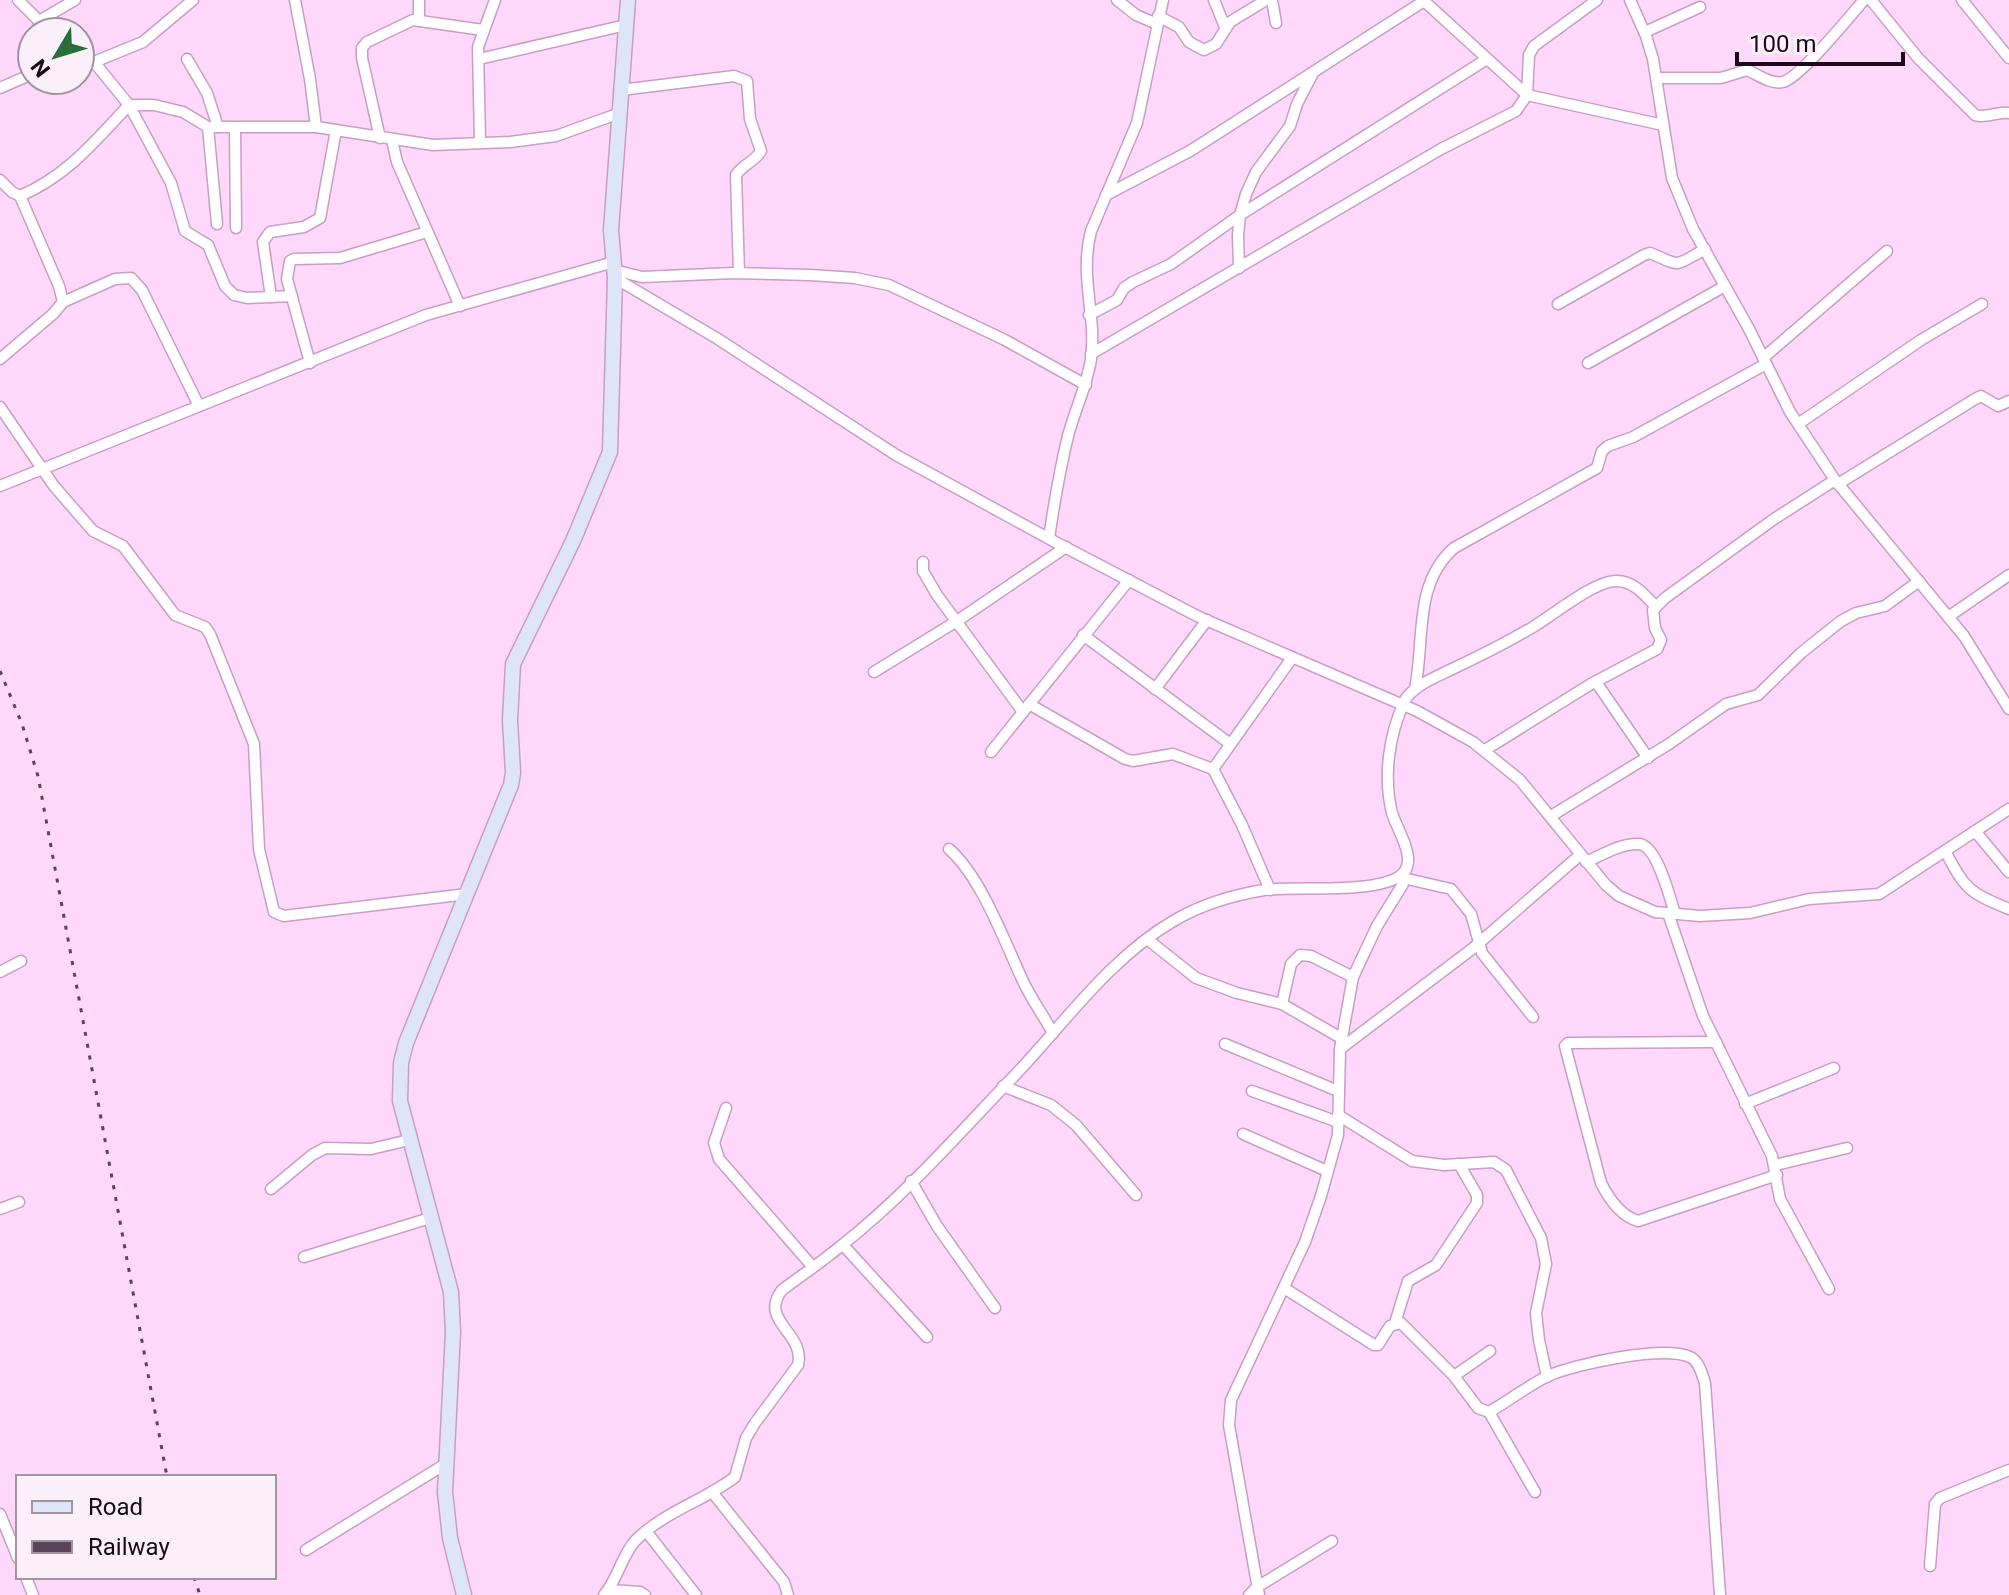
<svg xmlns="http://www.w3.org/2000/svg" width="2009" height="1595" viewBox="0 0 2009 1595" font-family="Roboto,sans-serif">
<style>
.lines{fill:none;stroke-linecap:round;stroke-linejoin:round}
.street-casing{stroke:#ca9cc6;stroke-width:13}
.secondary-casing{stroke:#ca9cc6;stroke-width:17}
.street{stroke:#fff;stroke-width:10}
.secondary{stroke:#dfe5f9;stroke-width:14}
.rail{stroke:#5b4459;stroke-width:3;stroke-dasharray:4 8;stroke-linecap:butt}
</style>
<rect width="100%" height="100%" fill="#ffd8fb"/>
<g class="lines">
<defs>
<g id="street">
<path d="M18,0L39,21"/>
<path d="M295,0L310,79L316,127"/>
<path d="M1117,0L1136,15L1157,24"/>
<path d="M1214,0L1225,27"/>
<path d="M1272,0L1276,23"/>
<path d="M1423,0L1527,95L1663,125"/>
<path d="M1630,0L1646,36L1653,59L1672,178L1693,229L1749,329L1790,412L1835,480L1964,636L2009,709"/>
<path d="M1871,0L1918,58L1975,115C1987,119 1997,111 2009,113"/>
<path d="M1962,0L2009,58"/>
<path d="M1158,16L1179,27L1189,42L1204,50L1216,44L1230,22L1266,0"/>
<path d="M419,21V0"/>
<path d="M40,32L39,21L75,0"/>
<path d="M1645,32L1700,7"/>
<path d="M80,55L94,62L129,105L171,183L185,231L208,245L225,286L234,295L247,298L292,296"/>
<path d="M187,59L207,93L218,127"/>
<path d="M479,59L626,25"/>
<path d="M94,62L143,42L193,0"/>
<path d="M1657,78H1721L1747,70C1757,74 1771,85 1783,82C1800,78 1850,16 1864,0"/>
<path d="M0,88L32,74"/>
<path d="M621,90L734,76L747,81L750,119L761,151C755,162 743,164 736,175L739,273"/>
<path d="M208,127L217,224"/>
<path d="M235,128L236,228"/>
<path d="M380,138L362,58V48L367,42L413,20L483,30"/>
<path d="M392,140L397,162L460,306"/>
<path d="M480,142L478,47L495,0"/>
<path d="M0,180L12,192L20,196C67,176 95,141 129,105H154L183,112L208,127H316L433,145L510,142L556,136L620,113"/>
<path d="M1106,195L1190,151L1424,1"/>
<path d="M1239,268L1238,235L1240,215L1246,194L1256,172L1290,126L1297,104L1312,75"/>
<path d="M614,270L642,277L734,273L810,275L855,278L889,285L1005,340L1086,385"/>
<path d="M615,278L718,339L896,455L1057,543L1199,617L1417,711L1473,742L1520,780L1606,885L1619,896L1655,912L1700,916L1750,913L1809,899L1879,894L2009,809"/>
<path d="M271,297L263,242L270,232L304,227L320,218L336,130"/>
<path d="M63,302L115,279L131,278L142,290L199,406"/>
<path d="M1558,304L1644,255L1650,253C1682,266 1672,268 1705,249"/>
<path d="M1089,315L1117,300L1124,288L1133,282L1171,264L1240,215L1487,59"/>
<path d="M1091,354L1441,149L1516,111L1527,95L1529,55L1534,46L1597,0"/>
<path d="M1763,358L1887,251"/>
<path d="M0,359L53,314L63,302L59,286L20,196"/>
<path d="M310,363L287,279L290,261L294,259L340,258L427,232"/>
<path d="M1588,363L1725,286"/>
<path d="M0,407L54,486L93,531L123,546L175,615L205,627L210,634L254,744L259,849L274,912L284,916L467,894"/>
<path d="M1798,424L1921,340L1982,304"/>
<path d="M1838,484L1975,399L1981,396L1998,406L2009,401"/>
<path d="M0,486L426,315L614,262"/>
<path d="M1049,538C1054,504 1060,469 1068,436C1075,409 1087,386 1091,359C1097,315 1079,278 1091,231L1137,123L1163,0"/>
<path d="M923,562V571L937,595L1023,712"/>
<path d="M1948,617L2009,575"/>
<path d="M1083,635L1229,743"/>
<path d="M874,672L957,621L1066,547"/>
<path d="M1596,682L1648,758"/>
<path d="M1155,689L1207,620"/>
<path d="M1415,689C1425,640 1413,584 1454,548L1597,468L1602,451L1608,446L1633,437L1766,364"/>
<path d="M1029,704L1125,759L1133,761L1173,754L1213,769"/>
<path d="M1485,750L1591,684L1657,649L1661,640L1655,628L1653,610L1665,598L1774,519L1835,480"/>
<path d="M991,752L1129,580"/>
<path d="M1551,816L1669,744L1726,704L1758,695L1801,653L1841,621L1856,613L1885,606L1919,581"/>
<path d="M1975,831L2009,872"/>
<path d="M949,849C981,877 1004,940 1022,979C1030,997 1043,1015 1053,1033"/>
<path d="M1945,851C1966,890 1968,892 2009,909"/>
<path d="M1586,862C1602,855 1621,843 1639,844C1657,845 1670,898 1675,914"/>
<path d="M1403,878L1451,889L1471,914L1482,953L1533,1017"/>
<path d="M1270,890L1242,825L1213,769L1292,658"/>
<path d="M1668,913L1703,1016L1772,1156L1780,1199L1829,1289"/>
<path d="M1147,939L1196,978L1237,993L1282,1004L1341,1038"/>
<path d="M0,972L21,961"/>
<path d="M1282,1004L1291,964L1300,955L1311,956L1353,977"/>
<path d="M1716,1042L1568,1043L1565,1046L1601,1183C1609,1199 1621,1216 1638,1221L1777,1175"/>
<path d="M1225,1044L1338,1091"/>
<path d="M1340,1049L1472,949L1580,855"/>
<path d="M1003,1086L1051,1105L1076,1125L1136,1195"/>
<path d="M1252,1091L1338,1122"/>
<path d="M1745,1104L1834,1068"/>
<path d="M726,1108L714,1143L719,1159L812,1266"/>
<path d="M1338,1115L1412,1161L1444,1165L1494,1162L1506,1170L1541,1238L1546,1264L1536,1313L1539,1340L1547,1377"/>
<path d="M1243,1134L1327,1171"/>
<path d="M1775,1165L1847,1148"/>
<path d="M911,1181L937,1226L995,1308"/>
<path d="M271,1189L312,1155L325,1148L371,1149L409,1140"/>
<path d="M0,1209L19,1202"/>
<path d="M843,1245L927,1337"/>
<path d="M304,1257L430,1218"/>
<path d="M1284,1288L1374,1345H1378L1390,1326L1401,1323L1454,1376L1478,1408L1489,1412C1509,1401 1527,1386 1548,1376C1575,1364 1663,1345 1690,1357C1699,1361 1702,1374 1705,1383L1720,1595"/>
<path d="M1395,1323L1408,1281L1436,1265L1477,1203V1195L1459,1164"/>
<path d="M1454,1376L1490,1351"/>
<path d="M1489,1412L1535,1492"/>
<path d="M712,1492L784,1582L788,1595"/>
<path d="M0,1514L18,1558"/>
<path d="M646,1531L696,1595"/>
<path d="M306,1550L447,1463"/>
<path d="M1930,1566L1935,1504L1940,1498L2009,1470"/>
<path d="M26,1577L33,1595"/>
<path d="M609,1590L640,1592L645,1595"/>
<path d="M604,1595C618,1579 621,1557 635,1541C663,1512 704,1501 735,1477L746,1438L755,1423L798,1365C806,1333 758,1321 782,1290C802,1275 823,1261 842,1245C906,1195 961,1131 1017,1073C1066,1021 1111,957 1175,920C1201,905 1233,895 1264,890C1298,886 1374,894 1400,876C1420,862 1397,830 1392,813C1383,776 1389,736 1404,702C1412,686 1434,678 1450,670C1478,657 1506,643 1533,627C1553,615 1593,582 1615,581C1633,580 1645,595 1656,607"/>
<path d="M1249,1595L1257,1587L1332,1541"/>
<path d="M1259,1595L1229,1425L1231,1400L1305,1242L1321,1196L1338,1135L1340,1049L1353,977L1377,926L1403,884L1404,874"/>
</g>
<path id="secondary" d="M464,1595L450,1538L445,1492L453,1332L451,1292L400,1101L401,1063L406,1043L511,785L513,773L510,720L513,664L573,541L610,452L615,278L611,230L628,0"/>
</defs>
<use href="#street" class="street-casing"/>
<use href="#secondary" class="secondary-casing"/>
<use href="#street" class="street"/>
<use href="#secondary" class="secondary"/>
<g class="rail">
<path d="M0,671L22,724L38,776L167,1477"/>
<path d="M194,1577L200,1595"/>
</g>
</g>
<rect x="16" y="1475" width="260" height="104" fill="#faf0f9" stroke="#a0949f" stroke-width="2"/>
<rect x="32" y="1501" width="40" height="12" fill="#dfe5f9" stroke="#a0949f" stroke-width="2"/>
<text x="88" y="1515" font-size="24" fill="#1a0a19">Road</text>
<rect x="32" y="1541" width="40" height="12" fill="#5b4459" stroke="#a0949f" stroke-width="2"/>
<text x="88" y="1555" font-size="24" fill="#1a0a19">Railway</text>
<g transform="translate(56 56) rotate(232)"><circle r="38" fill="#faf0f9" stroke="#a0949f" stroke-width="2"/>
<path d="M0-6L14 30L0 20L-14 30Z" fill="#276e3a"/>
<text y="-12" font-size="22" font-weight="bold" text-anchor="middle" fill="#1a0a19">N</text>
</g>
<path d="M1737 52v12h166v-12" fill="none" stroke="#1a0a19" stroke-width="4"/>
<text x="1749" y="52" font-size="24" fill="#1a0a19" stroke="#faf0f9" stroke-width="6" paint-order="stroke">100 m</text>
</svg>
